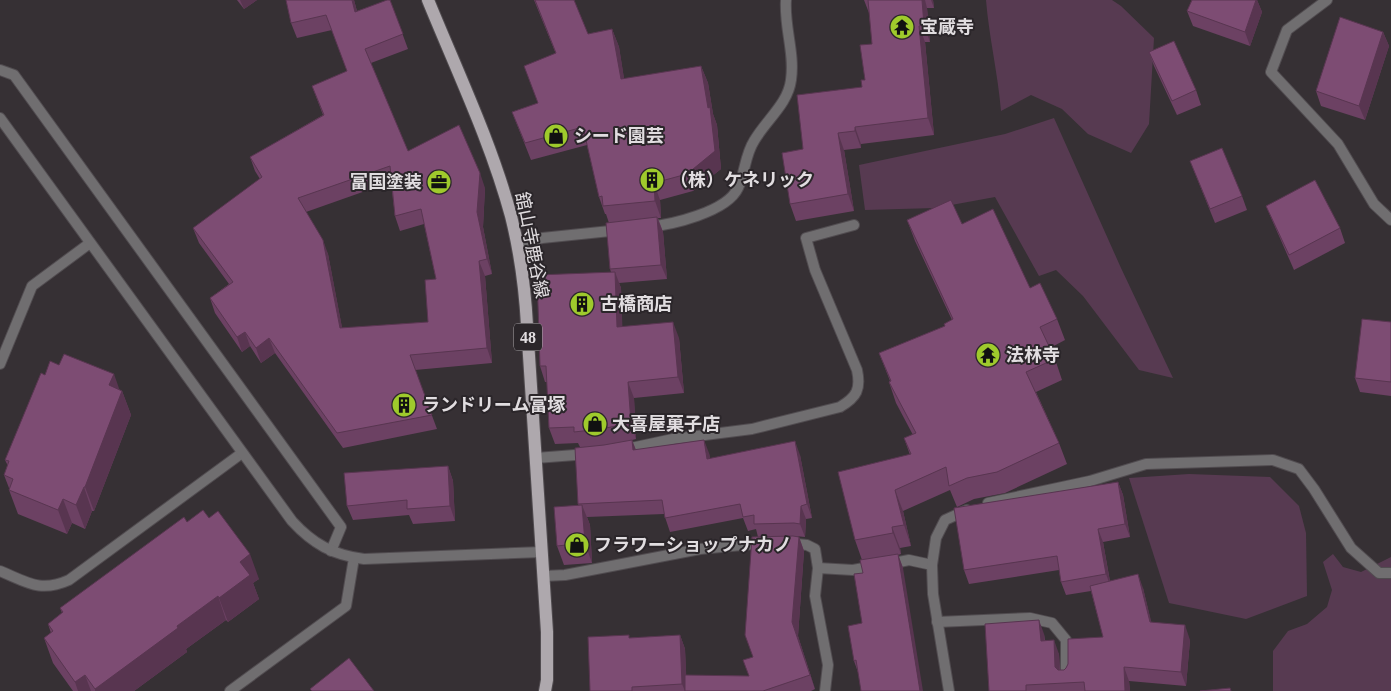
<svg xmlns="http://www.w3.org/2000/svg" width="1391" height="691" viewBox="0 0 1391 691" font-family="'Times New Roman','Noto Sans JP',serif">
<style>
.green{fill:#573a51}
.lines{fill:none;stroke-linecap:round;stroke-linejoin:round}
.service-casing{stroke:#514c50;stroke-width:12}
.minor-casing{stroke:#514c50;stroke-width:12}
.tertiary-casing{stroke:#514c50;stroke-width:12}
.primary-casing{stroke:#514c50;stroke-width:14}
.service{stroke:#706e70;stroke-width:10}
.minor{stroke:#706e70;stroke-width:10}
.tertiary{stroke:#706e70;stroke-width:10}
.primary{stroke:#aea8ad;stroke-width:12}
.wall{fill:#6c4163;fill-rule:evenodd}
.shaded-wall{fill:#583550}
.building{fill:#7d4c73;stroke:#583550;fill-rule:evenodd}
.labels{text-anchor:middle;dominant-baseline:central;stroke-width:4;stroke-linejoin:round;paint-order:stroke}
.shield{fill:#2b262a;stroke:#aaa6a9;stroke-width:1}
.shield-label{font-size:16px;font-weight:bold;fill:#e1dde0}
.poi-label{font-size:18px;font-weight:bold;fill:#e1dde0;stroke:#2b262a;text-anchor:start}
.street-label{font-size:18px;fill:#e1dde0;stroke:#2b262a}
</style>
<rect width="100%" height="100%" fill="#363034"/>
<g class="green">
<path d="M986,0H1112L1121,6L1154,38L1149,124L1131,153L1088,134L1062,109L1031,95L1001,111C998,74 989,37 986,0Z"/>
<path d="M1054,118L1121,268L1173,378L1139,370L1083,296L1056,270L1039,276L995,197L935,208L865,210L859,165L1005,134Z"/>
<path d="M1189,474L1270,477L1299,506L1306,533L1307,596L1246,619L1169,603L1129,478Z"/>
<path d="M1333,554L1343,567L1361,572L1391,557V691H1273V651L1288,631L1307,624L1327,607L1332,590L1323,562Z"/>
</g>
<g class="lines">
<defs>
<g id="service">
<path d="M0,364L32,286L90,243"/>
<path d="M0,571C27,582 40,593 69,580L242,453"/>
<path d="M937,622L1030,618L1052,623L1066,640V678"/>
<path d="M230,691L346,606L354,558"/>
</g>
<g id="minor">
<path d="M1327,0L1287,30L1271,72L1338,144L1374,204L1391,220"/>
<path d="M0,70L14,75L341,527L331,551"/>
<path d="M647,227C671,225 727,212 738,188C745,173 745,155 754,141C766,120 788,104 791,80C795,53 784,27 786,0"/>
<path d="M517,243L542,238L620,230"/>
<path d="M622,450L673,439L752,429L840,407C857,397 861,389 857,370L815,270L806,238L854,225"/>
<path d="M536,458L588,454"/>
<path d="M988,503L1090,481L1146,464L1273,460L1299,469L1314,489L1351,548L1379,573H1391"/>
<path d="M787,543L807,545L815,549L818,568L815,596L828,665L825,691"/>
<path d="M889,564L909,560L932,565L936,538L945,520L967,510"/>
<path d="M932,565L933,594L949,691"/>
<path d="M818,568L853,570L875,566"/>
<path d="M544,576L565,575L700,549L765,543"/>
</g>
<path id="tertiary" d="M0,118L292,521C313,544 333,555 364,559L542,552"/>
<path id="primary" d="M428,0C457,71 491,142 511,216C520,252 525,288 527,325L547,632V680L545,691"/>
</defs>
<use href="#service" class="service-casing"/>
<use href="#minor" class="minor-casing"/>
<use href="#tertiary" class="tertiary-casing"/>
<use href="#primary" class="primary-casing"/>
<use href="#service" class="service"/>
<use href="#minor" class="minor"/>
<use href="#tertiary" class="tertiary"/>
<use href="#primary" class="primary"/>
</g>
<g class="wall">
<path d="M237,0H257L244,9Z"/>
<path d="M286,0H354L357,11L390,0L408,49L371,63L408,151L485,188L483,227L492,274L485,276L492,363L415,370L437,429L343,448L275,353L261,363L250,346L242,352L215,313L210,298L229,284L199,243L193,228L260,179L255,171L250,157L323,115L312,86L347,71L332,30L297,38L291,23ZM391,182L395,216L400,231L424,224L436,279L428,322L342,328L328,254L306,212Z"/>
<path d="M534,0H574L588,34L612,29L619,47L624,79L701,66L708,83L713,114L717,125L721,169L693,191L660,200L661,218H658L663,232L667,279L619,283L621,288L622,326L679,338L684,393L634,398L636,439L632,440L636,450L709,453L710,459L800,455L812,518L806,519L805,537L795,536L799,537L804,551L798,636L815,689L811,691H590L630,638L680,635L685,649L686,675L749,676L753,657L758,537L756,529L748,531L743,518L670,532L664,514L587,517L590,525L592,563L564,565L557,546L579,506L578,504L580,447L578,443L555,444L549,428L547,382H545L540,366L611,272L610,269L609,223L606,214H605L599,197L587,145L531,160L512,112L538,103L556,54Z"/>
<path d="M864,0H933L934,8H927L930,42H925L934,135L861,144V148L844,150L854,211L796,221L790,204L803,149L862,87L865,80L872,44L869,13Z"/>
<path d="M1192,0H1257L1262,12L1250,46L1193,26L1187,11Z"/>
<path d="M1383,32L1389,46L1365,120L1321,106L1316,91Z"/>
<path d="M1149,52L1196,90L1201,105L1177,115L1154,66Z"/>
<path d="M1190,161L1242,196L1247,210L1215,223Z"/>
<path d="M1266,206L1340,228L1345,243L1294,270L1272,220Z"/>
<path d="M907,220L962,224L1030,288L1057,319L1065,340L1050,348L1055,359L1062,380L1036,392L1059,443L1067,464L1005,493L974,499L957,507L950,490L903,511L911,546L900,548L901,554L898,555L903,568L859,675L854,661L862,623L863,573L862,560L855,540L910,455L904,438L913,435L896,403L889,382L890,381L879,353L945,326L952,320L915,241Z"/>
<path d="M1391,322V396L1360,392L1355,378Z"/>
<path d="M45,375L122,391L131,415L94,511H92L85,529L72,523L67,534L18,514L9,490V488L4,475L8,466L5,460Z"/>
<path d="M448,466L453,481L455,521L413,524L409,515L353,520L347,506Z"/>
<path d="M1118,482L1123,495L1130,537L1103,542L1110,581L1143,588L1151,622L1190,640L1186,686L1129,681L1130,691H989L1044,634L1045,640L1059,654L1060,670H1064L1103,637L1091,591L1066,595L1061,582L1059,570L969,584L964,570Z"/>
<path d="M187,522L259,579L253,583L259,599L228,622L226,620L186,649L187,652L134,691H73L53,663L44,638L51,633L48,624L62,613L60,608Z"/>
</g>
<g class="shaded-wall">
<path d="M240,0H257L244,9Z"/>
<path d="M352,0H354L361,27L355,12Z"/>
<path d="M922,0H925L927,8L930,42L924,25Z"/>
<path d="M931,0H933L934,8Z"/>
<path d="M1256,0H1257L1262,12L1250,46L1245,32Z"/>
<path d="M919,26L925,42L934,135L928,118Z"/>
<path d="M612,29L619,47L627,97L621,79Z"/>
<path d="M1383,32L1389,46L1365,120L1359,106Z"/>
<path d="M701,66L708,83L713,114L717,125L721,169L693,191L687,174L708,108Z"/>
<path d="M855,127L861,144V148L855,131Z"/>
<path d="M838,133L844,150L854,211L848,194Z"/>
<path d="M480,173L485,188L483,227L492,274L487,259L477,212Z"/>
<path d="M654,183L660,200L661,218L655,201Z"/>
<path d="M657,217L663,232L667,279L661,265Z"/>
<path d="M323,240L328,254L345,343L340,328Z"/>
<path d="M479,261L485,276L492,363L487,348Z"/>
<path d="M615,272L621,288L623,343L617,327Z"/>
<path d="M673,322L679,338L684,393L678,377Z"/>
<path d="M245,332L250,346L242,352L237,337Z"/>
<path d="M269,338L275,353L261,363L256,348Z"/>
<path d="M114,374L121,394L122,391L131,415L94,511L85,487L109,385Z"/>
<path d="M628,382L634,398L636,439L631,423Z"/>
<path d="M632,440L637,453L633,450Z"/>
<path d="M704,440L709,453L712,473L707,459Z"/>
<path d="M795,441L800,455L812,518L807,504Z"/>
<path d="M448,466L453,481L455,521L450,506Z"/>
<path d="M1118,482L1123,495L1130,537L1125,524Z"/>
<path d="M84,487L92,511L85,529L76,505Z"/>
<path d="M895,490L903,511L911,546L904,525Z"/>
<path d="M63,499L72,523L67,534L58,510Z"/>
<path d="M582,505L590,525L592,563L585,543Z"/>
<path d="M801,506L806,519L805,537L800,524Z"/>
<path d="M892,527L900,548L901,554L893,533Z"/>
<path d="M1098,529L1103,542L1111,588L1106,574Z"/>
<path d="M799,537L804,551L798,636L815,689L792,622Z"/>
<path d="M250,554L259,579L253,583L259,599L228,622L219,598L240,562Z"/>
<path d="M898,554L903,568L923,691H920Z"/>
<path d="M1138,574L1143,588L1155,637L1150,622Z"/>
<path d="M218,596L226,620L186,649L187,652L134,691H95V689L177,626Z"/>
<path d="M1039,620L1044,634L1046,655L1041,641Z"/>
<path d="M1185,625L1190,640L1186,686L1181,672Z"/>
<path d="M680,635L685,649L687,691H685L682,684Z"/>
<path d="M1054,640L1059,654L1060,681L1055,667Z"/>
<path d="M1124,667L1129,681L1130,691H1125Z"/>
<path d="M85,675L91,691H78L75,682Z"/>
</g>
<g class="building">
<path d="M286,0H352L355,12L387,0H390L403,34L365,49L408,151L459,125L480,173L477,212L487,259L479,261L487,348L410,355L432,415L337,433L269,338L256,348L245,332L237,337L210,298L233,282L193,228L262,177L250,157L324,115L312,86L347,71L326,15L291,23ZM390,166L395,216L421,209L436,279L425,280L428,322L340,328L323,240L298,198Z"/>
<path d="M535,0H574L588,34L612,29L621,79L701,66L708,108L710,107L715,151L687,174L654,183L655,201L603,206L602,196L599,197L583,127L525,143L512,112L538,103L524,66L556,53Z"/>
<path d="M868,0H922L924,25L919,26L928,118L855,127V131L838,133L848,194L790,204L782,153L803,149L797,95L862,87L861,80H865L860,45L872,44Z"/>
<path d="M1192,0H1256L1245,32L1187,11Z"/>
<path d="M1340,17L1383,32L1359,106L1316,91Z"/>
<path d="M1174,41L1196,90L1172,101L1149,52Z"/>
<path d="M1222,148L1242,196L1210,209L1190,161Z"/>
<path d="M1315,180L1340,228L1289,255L1266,206Z"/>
<path d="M951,200L962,224L993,209L1030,288L1040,283L1057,319L1040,327L1055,359L1026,372L1059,443L997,472L967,478L949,486L946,467L895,490L904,525L892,527L893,533L855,540L838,472L911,454L904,438L916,433L889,382L891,381L879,353L945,326L944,324L953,319L907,220Z"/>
<path d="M657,217L661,265L610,269L606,223Z"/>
<path d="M615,272L617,327L673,322L678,377L628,382L631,423L601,429L574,432V427L549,428L546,366H540L537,275Z"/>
<path d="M1362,319L1391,322V382L1355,378Z"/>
<path d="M64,354L114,374L109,385L122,391L85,487H84L76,505L63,499L58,510L9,490L13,479L4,475L9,461L5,460L41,373L45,375L50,361L59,365Z"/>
<path d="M632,440L633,450L704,440L707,459L795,441L807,504L801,506L800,524L794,523L754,524V515L743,517L740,504L665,518L662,500L578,504L575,448L604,445Z"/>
<path d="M448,466L450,506L407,509V500L347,506L344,473Z"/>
<path d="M1118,482L1125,524L1098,529L1106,574L1061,582L1057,556L964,570L954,508Z"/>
<path d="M582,505L585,543L557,546L554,507Z"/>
<path d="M203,510L209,518L218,511L250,554L240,562L250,575L219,598L218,596L177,626L178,628L95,689L85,675L75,682L44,638L53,631L48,624L63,612L60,608L184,517L187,522Z"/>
<path d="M793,536L799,537L792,622L810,675L763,691H685V675L749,676L743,660L753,657L745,635L752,537Z"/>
<path d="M898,554L920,691H861L856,660L854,661L848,626L862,623L854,574L863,573L860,560Z"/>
<path d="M1138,574L1150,622L1185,625L1181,672L1124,667L1125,691H1085L1084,682L1026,685V691H989L985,624L1039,620L1041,641L1054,640L1055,667L1058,670H1064L1066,668L1068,664V639L1103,637L1090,586Z"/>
<path d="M629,635V638L680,635L682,684L632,687V691H590L588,637Z"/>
<path d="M349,658L374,691H312L310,689Z"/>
<path d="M1230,688L1231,691H1200Z"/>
</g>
<defs>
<symbol id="temple-disc" viewBox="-11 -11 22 22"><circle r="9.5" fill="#9fca2c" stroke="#2b262a"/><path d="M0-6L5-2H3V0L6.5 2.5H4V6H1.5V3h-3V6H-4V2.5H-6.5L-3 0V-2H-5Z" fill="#111"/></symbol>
<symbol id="shop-disc" viewBox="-11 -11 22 22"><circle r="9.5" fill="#9fca2c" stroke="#2b262a"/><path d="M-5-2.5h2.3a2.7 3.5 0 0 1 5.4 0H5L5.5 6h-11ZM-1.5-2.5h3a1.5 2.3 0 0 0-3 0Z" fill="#111"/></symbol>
<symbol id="building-disc" viewBox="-11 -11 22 22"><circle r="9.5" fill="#9fca2c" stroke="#2b262a"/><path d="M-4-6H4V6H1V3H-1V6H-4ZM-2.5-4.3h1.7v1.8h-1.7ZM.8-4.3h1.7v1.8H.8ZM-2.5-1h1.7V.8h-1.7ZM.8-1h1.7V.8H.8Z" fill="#111"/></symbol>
<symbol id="office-disc" viewBox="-11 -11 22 22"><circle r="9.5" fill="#9fca2c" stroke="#2b262a"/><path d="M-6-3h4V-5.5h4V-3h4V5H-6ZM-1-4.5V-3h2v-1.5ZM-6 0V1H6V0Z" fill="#111"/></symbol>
</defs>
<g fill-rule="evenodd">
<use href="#temple-disc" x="888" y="13" width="28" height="28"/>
<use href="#shop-disc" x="542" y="122" width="28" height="28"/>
<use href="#building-disc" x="638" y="166" width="28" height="28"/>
<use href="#office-disc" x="425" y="168" width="28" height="28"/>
<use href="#building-disc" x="568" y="290" width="28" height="28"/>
<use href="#temple-disc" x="974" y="341" width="28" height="28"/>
<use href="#building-disc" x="390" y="391" width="28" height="28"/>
<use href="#shop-disc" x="581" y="410" width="28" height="28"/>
<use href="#shop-disc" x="563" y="531" width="28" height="28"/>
</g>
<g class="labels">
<rect class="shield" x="514" y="323.5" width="28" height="27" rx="4"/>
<g class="shield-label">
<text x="528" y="337">48</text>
</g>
<g class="poi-label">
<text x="920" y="27">宝蔵寺</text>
<text x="574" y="136">シード園芸</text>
<text x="670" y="180">（株）ケネリック</text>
<text x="422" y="182" text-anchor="end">富国塗装</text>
<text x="600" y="304">古橋商店</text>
<text x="1006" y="355">法林寺</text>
<text x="422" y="405">ランドリーム富塚</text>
<text x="612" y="424">大喜屋菓子店</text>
<text x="594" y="545">フラワーショップナカノ</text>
</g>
<g class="street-label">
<text transform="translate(532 245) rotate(79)">舘山寺鹿谷線</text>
</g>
</g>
</svg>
